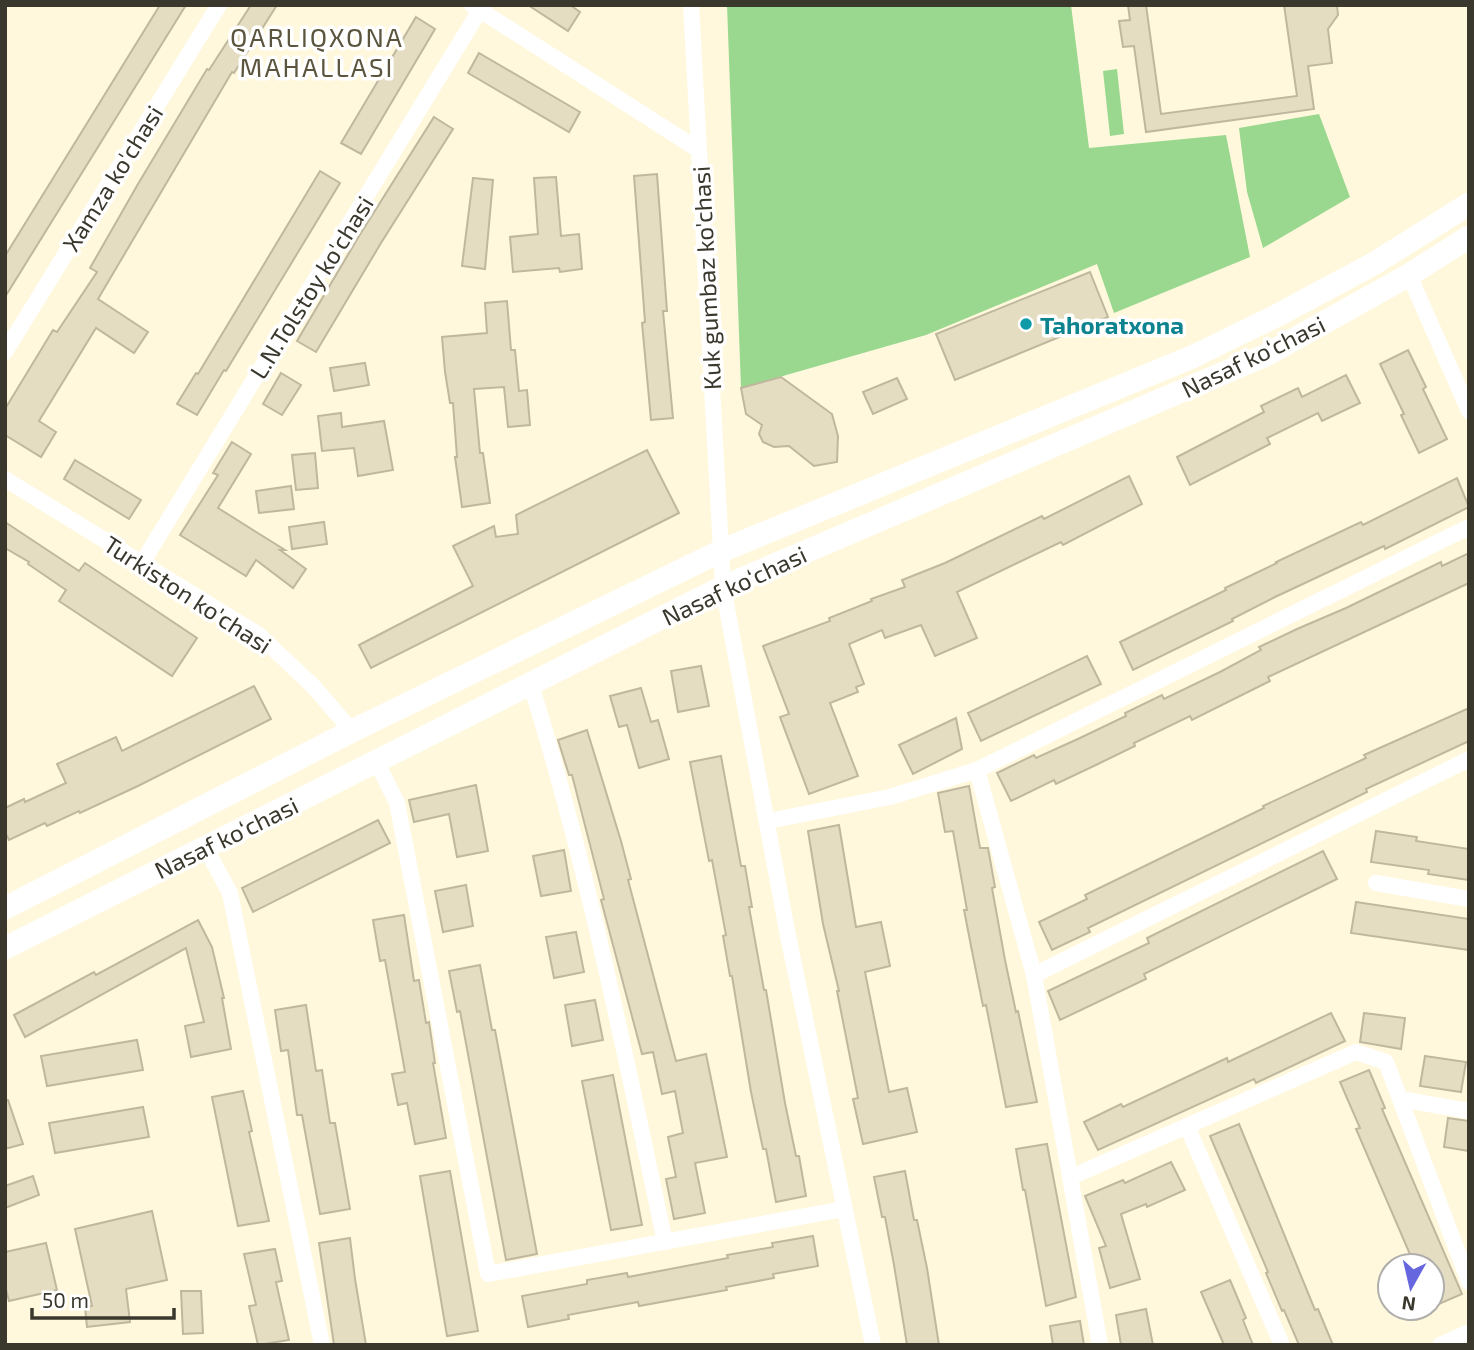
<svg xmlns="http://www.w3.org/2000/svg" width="1474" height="1350" viewBox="0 0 1474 1350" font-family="'Exo 2',sans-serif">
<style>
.green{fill:#99d88e}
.building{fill:#e4ddc2;stroke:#bfb89e;stroke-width:2}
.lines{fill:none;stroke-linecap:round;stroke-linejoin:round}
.minor{stroke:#fff;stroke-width:16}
.secondary{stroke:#fff;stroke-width:23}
.culture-dot{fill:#0f9aa8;stroke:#fff;stroke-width:2.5}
.labels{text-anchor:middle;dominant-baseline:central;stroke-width:7;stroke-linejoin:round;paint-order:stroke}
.street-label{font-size:24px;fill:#3a382d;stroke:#fff}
.culture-label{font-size:24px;font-weight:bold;fill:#0d838f;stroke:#fff;text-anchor:start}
.neighbourhood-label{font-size:26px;letter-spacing:2px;fill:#5b553e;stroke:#fff}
</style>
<rect width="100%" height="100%" fill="#fff8dd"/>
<g class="green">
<path d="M727,5H1071L1089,148L1226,135L1250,257L1114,313L1097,264L926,335L741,388Z"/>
<path d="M1117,69L1124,134L1110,136L1103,71Z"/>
<path d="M1319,114L1350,197L1263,248L1247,192L1239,128Z"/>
</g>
<g class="building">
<path d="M160,5H186L5,297V256Z"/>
<path d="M251,5H277L234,73L232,72L98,299L148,332L134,353L96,328L39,421L56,432L41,457L5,435V409L53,330L57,332L97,272L90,268L138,184L207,69L209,70Z"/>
<path d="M528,5H570L580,12L568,31Z"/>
<path d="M1128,5H1146L1161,114L1297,96L1284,5H1337L1338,15L1328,29L1332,63L1308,66L1314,109L1146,132L1134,46L1123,47L1119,21L1130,20Z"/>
<path d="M416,17L435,29L361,154L341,143Z"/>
<path d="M479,53L580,112L569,132L468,73Z"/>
<path d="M434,117L453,129L381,243L316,352L297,341L359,236Z"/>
<path d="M320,171L340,183L226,371L224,370L197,415L177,404L196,373L198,374Z"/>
<path d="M657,174L667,311H663L673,418L651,420L642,323L645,322L634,176Z"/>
<path d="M556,177L561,236L579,234L582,269L560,272L559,268L513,272L510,237L538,234L534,178Z"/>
<path d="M473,178L493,180L485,269L462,266Z"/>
<path d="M1090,272L1108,317L955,380L936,334Z"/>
<path d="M507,301L511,350H515L519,391L527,390L530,425L508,427L504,387L474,389L480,453H483L490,503L462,507L455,457H457L453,403H450L445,372L442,337L487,333L485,303Z"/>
<path d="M1408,350L1426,387L1423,389L1447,439L1419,453L1401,415L1404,414L1380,364Z"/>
<path d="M365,363L369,385L334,391L330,368Z"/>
<path d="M281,373L301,385L282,415L263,404Z"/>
<path d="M1346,375L1360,403L1322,421L1318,413L1267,438L1270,444L1190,485L1177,457L1264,412L1261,406L1298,388L1302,397Z"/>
<path d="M781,377L832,414L838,436L837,462L814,466L789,446L774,447L763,442L759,434L762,425L746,414L741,388Z"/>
<path d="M897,378L907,399L873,414L863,392Z"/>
<path d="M341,413L342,427L384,421L393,470L358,476L354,448L322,451L318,416Z"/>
<path d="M232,442L251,454L218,508L285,550H280L306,569L293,588L256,560L246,576L180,535L218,475L213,473Z"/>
<path d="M647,450L679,513L371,668L359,645L473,586L453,546L494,526L496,537L518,534L516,515Z"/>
<path d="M315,453L318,488L296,490L292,455Z"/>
<path d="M75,460L141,500L129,519L64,479Z"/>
<path d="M1129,476L1142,504L1063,545L1061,542L957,592L977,638L935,656L921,625L885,638L882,630L849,644L864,684L856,687L858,692L830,703L858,776L809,794L780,717L789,714L763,646L830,621L829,618L872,601L871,599L905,587L902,580L945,563L1042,516L1044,519Z"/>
<path d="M1457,478L1469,507L1385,549L1384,546L1275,597L1232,619L1233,621L1133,670L1120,642L1226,590L1225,588L1277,563L1276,562L1361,522L1363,525Z"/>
<path d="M291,486L294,509L259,513L256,491Z"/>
<path d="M5,522L79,571L85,563L197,638L172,676L59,601L66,590L28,564L29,562L5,548Z"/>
<path d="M324,522L327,544L292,549L289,527Z"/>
<path d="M1469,553V583L1268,677L1270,681L1192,720L1190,716L1134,743L1135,746L1098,764L1056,784L1054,780L1011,801L997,773L1034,755L1036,758L1080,738L1126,716L1125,713L1162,695L1164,699L1220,672L1261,650L1259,647L1297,629L1346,608L1441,562L1442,566Z"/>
<path d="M1087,656L1101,684L981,741L968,713Z"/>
<path d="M701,666L709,706L678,712L671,671Z"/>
<path d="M254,686L271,719L138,786L80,813L79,811L47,826L45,823L9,840L5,832V808L24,799L25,802L66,783L57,764L116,737L122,751Z"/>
<path d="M641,688L651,722L658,720L669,759L639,768L627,725L619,727L610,696Z"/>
<path d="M1469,708V741L1366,789L1367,792L1088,928L1090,932L1052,950L1039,922L1087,899L1085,895L1264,808L1263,806L1366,758L1364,755Z"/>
<path d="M956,718L962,749L913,774L899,745Z"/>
<path d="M587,730L621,841L631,879L628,880L676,1061L706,1054L727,1157L695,1163L705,1213L674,1219L666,1179L676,1177L668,1137L683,1133L675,1091L662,1094L653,1052L642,1054L601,900L604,899L572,775H569L558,740Z"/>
<path d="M721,756L741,866H745L752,907H749L764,990H766L785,1103L796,1156H799L806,1196L776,1202L766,1149H763L751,1092L732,976H730L723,936L726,935L712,860L709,861L690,762Z"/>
<path d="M476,785L488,851L457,857L449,814L414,822L409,800Z"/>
<path d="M969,786L980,848H988L995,887L992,888L1005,960L1016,1012L1018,1011L1037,1102L1006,1107L986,1005L983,1006L972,951L964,910H967L953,831L945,832L938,793Z"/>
<path d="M378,820L390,843L253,912L242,888Z"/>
<path d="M839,825L856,927L881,922L890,966L865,972L889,1092L907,1088L917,1132L863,1144L853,1099L858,1098L837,991H839L823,924L808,831Z"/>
<path d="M1376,831L1417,837L1416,841L1469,849V880L1428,874L1429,870L1371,862Z"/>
<path d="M564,850L571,891L541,896L533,856Z"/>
<path d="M1323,851L1337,879L1144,974L1146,979L1060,1020L1048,991L1149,943L1147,938Z"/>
<path d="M466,885L473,926L443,932L435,891Z"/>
<path d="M1356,902L1469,919V950L1351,933Z"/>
<path d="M404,915L414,981L419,980L426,1023L429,1022L435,1063H433L446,1138L415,1144L407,1103L398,1105L392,1074L405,1072L385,960L380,961L373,920Z"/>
<path d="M198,920L212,947L224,998H222L231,1049L191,1057L185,1026L204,1022L186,948L25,1037L14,1015L94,972L96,975Z"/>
<path d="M576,932L584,972L554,978L546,937Z"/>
<path d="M480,965L492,1030H495L537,1254L506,1260L460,1011L457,1012L449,971Z"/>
<path d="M595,1000L603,1040L572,1046L565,1005Z"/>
<path d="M306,1005L316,1071L322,1070L330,1123H335L350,1209L320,1214L302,1115H297L288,1050L281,1051L275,1010Z"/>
<path d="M1331,1013L1345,1041L1256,1083L1254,1079L1098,1150L1084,1122L1121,1104L1123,1107L1227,1058L1228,1062Z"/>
<path d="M1364,1013L1405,1018L1401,1049L1360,1042Z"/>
<path d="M137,1040L143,1070L47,1086L41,1056Z"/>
<path d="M1425,1056L1466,1062L1461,1092L1420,1086Z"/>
<path d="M1369,1070L1385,1108L1382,1109L1462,1294L1432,1307V1266H1415L1356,1129L1360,1128L1340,1082Z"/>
<path d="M613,1075L642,1225L611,1230L582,1081Z"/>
<path d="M243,1091L252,1131L249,1132L269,1221L238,1226L212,1097Z"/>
<path d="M5,1100H8L23,1144L5,1149Z"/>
<path d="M143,1107L149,1137L55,1153L49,1123Z"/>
<path d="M1448,1118L1469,1121V1151L1444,1147Z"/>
<path d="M1239,1124L1315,1310L1318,1309L1333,1345H1299L1284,1310L1282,1311L1266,1273L1268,1272L1210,1136Z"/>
<path d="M1047,1144L1076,1297L1046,1306L1025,1190H1023L1016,1149Z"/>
<path d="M1171,1162L1185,1190L1147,1207L1146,1204L1121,1214L1140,1279L1110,1288L1099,1248L1106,1246L1085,1196L1123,1180L1125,1183Z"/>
<path d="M450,1171L478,1331L447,1336L420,1176Z"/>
<path d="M905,1171L914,1220H917L927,1268L939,1345H907L894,1265L885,1217H882L874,1177Z"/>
<path d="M33,1176L39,1195L5,1208V1186Z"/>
<path d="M152,1211L167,1280L126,1289L130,1322L87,1327L85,1307L92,1306L75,1229Z"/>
<path d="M813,1236L818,1266L773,1274L774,1278L726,1287L727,1290L639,1306L638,1302L568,1315L569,1319L528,1327L522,1296L587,1284V1280L627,1273L628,1277L728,1258L727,1255L773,1247L772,1243Z"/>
<path d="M350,1238L355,1279L366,1345H334L319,1243Z"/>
<path d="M46,1243L57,1290L9,1301L5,1286V1252Z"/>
<path d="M275,1249L282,1281L276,1282L289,1340L258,1345L249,1306L256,1305L244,1254Z"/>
<path d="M1230,1280L1246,1318L1243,1320L1253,1345H1224L1201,1292Z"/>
<path d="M181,1291H201L203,1333L183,1334Z"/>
<path d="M1146,1309L1153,1345H1121L1116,1315Z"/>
<path d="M1080,1321L1084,1345H1053L1050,1326Z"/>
</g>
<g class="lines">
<g class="minor">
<path d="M472,5L699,150"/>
<path d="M691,5L723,587L788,936L873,1345"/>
<path d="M1409,275L1469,411"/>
<path d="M5,352L219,5"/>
<path d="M5,479L259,635L313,686L352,731"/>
<path d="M142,563L480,10"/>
<path d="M531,685C588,867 625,1055 665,1242"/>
<path d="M377,763L397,803L488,1274L844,1209"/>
<path d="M977,770L1034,975L1100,1345"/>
<path d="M768,821L890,797L977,770L1469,527"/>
<path d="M205,847L230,893L322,1345"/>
<path d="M1376,883L1469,899"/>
<path d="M1034,975L1469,759"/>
<path d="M1400,1099L1469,1111"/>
<path d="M1187,1126L1282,1345"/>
<path d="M1071,1177L1356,1052L1386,1062L1469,1282"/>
<path d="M1440,1345L1469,1332"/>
</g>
<g class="secondary">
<path d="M5,908L352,731L721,551L1192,357L1278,315L1375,263L1469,204"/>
<path d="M5,948L723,587L1266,355L1409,275L1469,237"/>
</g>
</g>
<circle class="culture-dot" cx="1026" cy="324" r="7"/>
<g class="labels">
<g class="street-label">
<text transform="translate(112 178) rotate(-58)">Xamza ko'chasi</text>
<text transform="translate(706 278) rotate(-93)">Kuk gumbaz ko'chasi</text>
<text transform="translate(311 287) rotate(-58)">L.N.Tolstoy ko'chasi</text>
<text transform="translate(1253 356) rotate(-26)">Nasaf ko‘chasi</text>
<text transform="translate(734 585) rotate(-25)">Nasaf ko‘chasi</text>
<text transform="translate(188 594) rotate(33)">Turkiston ko'chasi</text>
<text transform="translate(226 837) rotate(-26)">Nasaf ko‘chasi</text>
</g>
<g class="culture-label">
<text x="1040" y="324">Tahoratxona</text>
</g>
<g class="neighbourhood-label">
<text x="317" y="36">QARLIQXONA<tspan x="317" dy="30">MAHALLASI</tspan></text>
</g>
</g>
<rect width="1474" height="1350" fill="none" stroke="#3a382d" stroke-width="14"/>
<g transform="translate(1411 1287) rotate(188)"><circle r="33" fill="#ffffff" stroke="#b0afab" stroke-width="2"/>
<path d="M0-5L12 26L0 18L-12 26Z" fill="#6666df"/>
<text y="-10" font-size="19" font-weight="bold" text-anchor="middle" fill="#3a382d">N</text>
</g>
<path d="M32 1308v10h142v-10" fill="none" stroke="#3a382d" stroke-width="3.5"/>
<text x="42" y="1308" font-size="21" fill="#3a382d" stroke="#ffffff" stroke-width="5" paint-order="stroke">50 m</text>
</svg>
